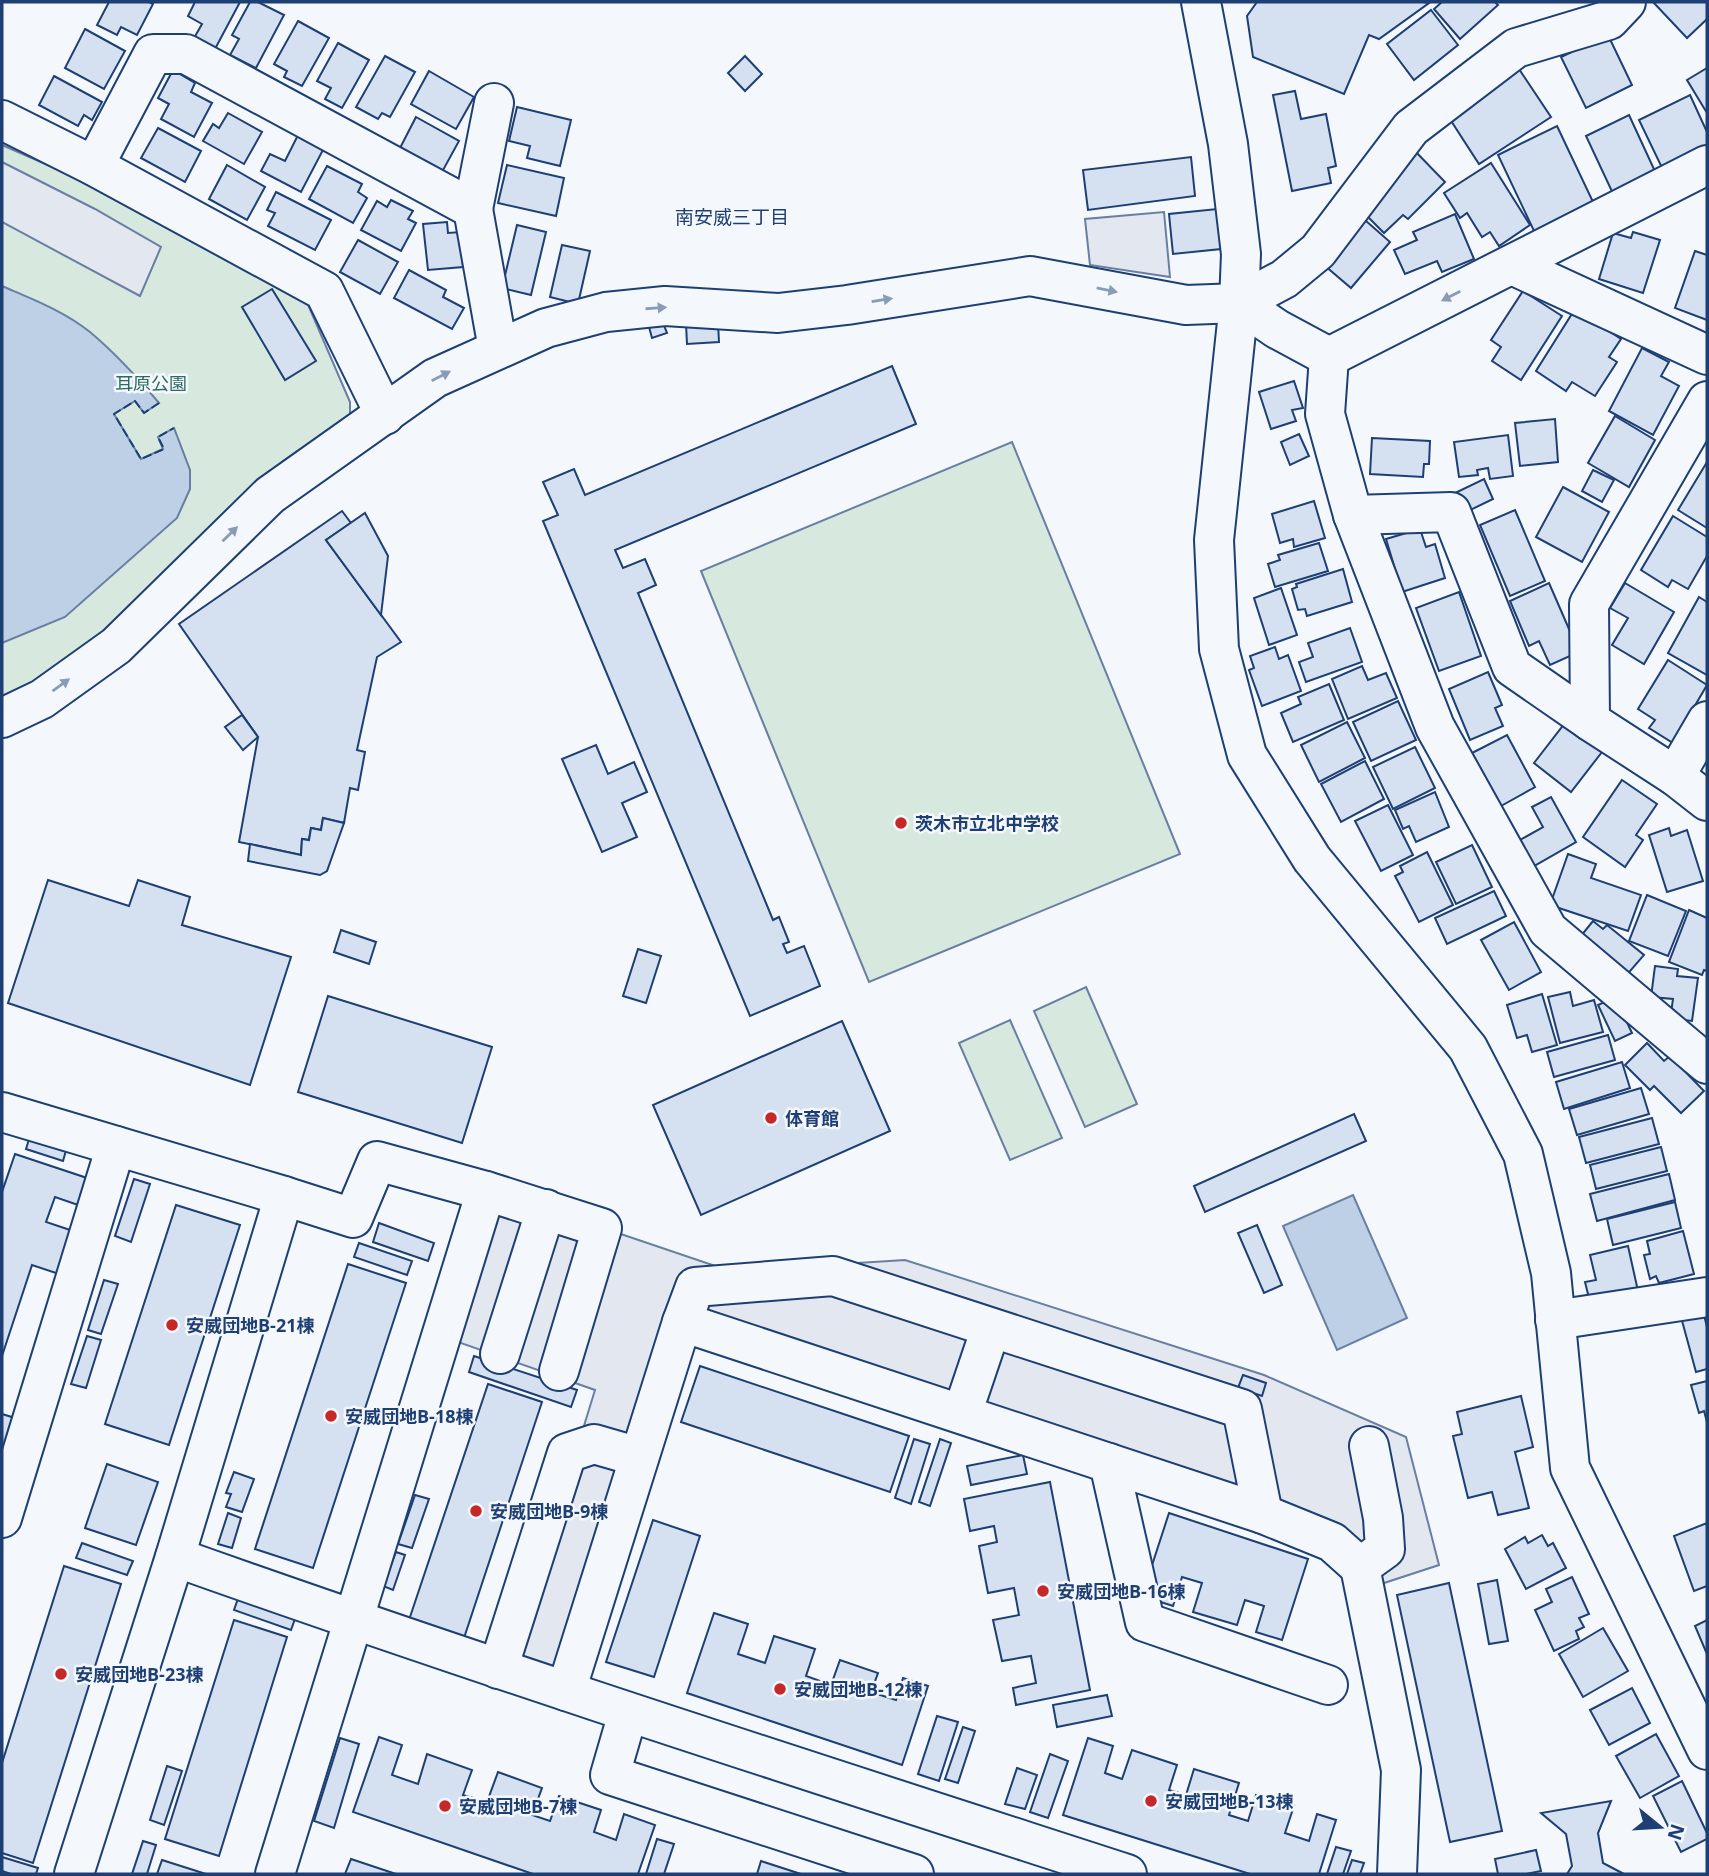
<svg xmlns="http://www.w3.org/2000/svg" width="1709" height="1876" viewBox="0 0 1709 1876" font-family="'Open Sans','Noto Sans JP',sans-serif">
<style>
.green{fill:#d7e8df;stroke:#687fa3;stroke-width:2}
.parking{fill:#e3e8f0;stroke:#687fa3;stroke-width:2}
.water{fill:#bed0e5;stroke:#687fa3;stroke-width:2}
.building{fill:#d5e0f0;stroke:#1d3f73;stroke-width:2}
.lines{fill:none;stroke-linecap:round;stroke-linejoin:round}
.minor-casing{stroke:#1d3f73;stroke-width:42}
.minor{stroke:#f4f7fb;stroke-width:38}
.fence{stroke:#1d3f73;stroke-width:2;stroke-dasharray:9 3.5;stroke-linecap:butt}
.oneway{fill:#889bb7}
.poi-dot{fill:#c62828;stroke:#f4f7fb;stroke-width:2.5}
.labels{text-anchor:middle;dominant-baseline:central;stroke-width:5;stroke-linejoin:round;paint-order:stroke}
.park-label{font-size:18px;fill:#2c6c60;stroke:#f4f7fb}
.poi-label{font-size:18px;font-weight:bold;fill:#1d3f73;stroke:#f4f7fb;text-anchor:start}
.neighbourhood-label{font-size:19px;fill:#1d3f73;stroke:#f4f7fb}
</style>
<rect width="100%" height="100%" fill="#f4f7fb"/>
<g class="green">
<path d="M2,145L82,180L303,293L350,402V415L282,462L203,543L56,673L2,701Z"/>
<path d="M1012,442L1180,854L869,982L701,571Z"/>
<path d="M1086,987L1137,1104L1085,1127L1034,1011Z"/>
<path d="M1010,1020L1062,1138L1010,1160L959,1043Z"/>
</g>
<g class="parking">
<path d="M2,162L95,209L161,247L140,296L2,222Z"/>
<path d="M1164,212L1170,277L1090,265L1085,219Z"/>
<path d="M500,1204L609,1230L730,1271L905,1260L1264,1375L1406,1437L1439,1565L1384,1583L1321,1524L677,1312L562,1671L513,1657L595,1390L455,1341Z"/>
</g>
<g class="water">
<path d="M2,286C32,299 64,311 90,332C115,353 138,378 159,403L144,413L135,401L114,414L141,459L163,449L158,437L174,428L190,470V489L177,518L65,617L2,643Z"/>
<path d="M1353,1195L1407,1318L1337,1350L1283,1226Z"/>
</g>
<g class="building">
<path d="M109,2H149L153,4L137,35L121,27L117,35L97,25Z"/>
<path d="M195,2H240L215,49L194,38L202,24L188,16Z"/>
<path d="M250,2H258L284,15L256,68L230,55L239,39L232,35Z"/>
<path d="M1257,2H1423L1429,3L1379,39L1369,35L1344,94L1253,57L1247,16Z"/>
<path d="M1442,2H1495L1498,5L1460,39L1434,9Z"/>
<path d="M1653,2H1707V19L1687,38Z"/>
<path d="M1431,10L1458,45L1414,80L1387,44Z"/>
<path d="M298,21L329,38L302,86L284,77L287,71L274,64Z"/>
<path d="M85,29L125,51L104,89L65,68Z"/>
<path d="M1608,35L1632,85L1586,108L1561,57Z"/>
<path d="M338,43L369,60L342,108L325,99L331,88L317,81Z"/>
<path d="M385,56L415,72L390,117L382,113L378,119L356,107Z"/>
<path d="M745,56L762,74L745,91L728,73Z"/>
<path d="M1517,66L1551,117L1479,164L1446,113Z"/>
<path d="M1707,68V113L1687,80Z"/>
<path d="M173,70L195,83L191,92L212,103L194,137L161,119L169,104L158,98Z"/>
<path d="M429,71L474,97L456,129L411,104Z"/>
<path d="M54,76L102,102L92,120L84,115L78,126L39,105Z"/>
<path d="M1295,91L1301,119L1326,114L1336,166L1328,168L1331,183L1292,191L1273,95Z"/>
<path d="M1690,95L1707,132V153L1665,174L1639,120Z"/>
<path d="M517,107L571,120L560,166L527,158L530,146L509,141Z"/>
<path d="M228,113L262,132L244,164L203,141L213,124L219,128Z"/>
<path d="M1629,115L1659,180L1616,200L1586,136Z"/>
<path d="M416,117L459,141L442,172L400,148Z"/>
<path d="M1557,126L1594,204L1535,233L1498,155Z"/>
<path d="M158,128L201,151L185,182L141,158Z"/>
<path d="M298,135L324,148L301,192L261,171L270,154L285,161Z"/>
<path d="M1413,149L1445,182L1408,219L1403,215L1384,233L1360,209Z"/>
<path d="M1191,157L1195,196L1088,210L1083,170Z"/>
<path d="M1491,163L1530,225L1499,246L1490,232L1482,237L1467,213L1460,218L1444,193Z"/>
<path d="M227,165L265,187L247,220L209,199Z"/>
<path d="M507,165L564,178L556,216L498,203Z"/>
<path d="M327,166L362,184L358,192L367,198L353,223L309,199Z"/>
<path d="M276,192L331,220L315,250L268,226L275,213L267,210Z"/>
<path d="M391,200L413,211L408,219L416,223L401,251L361,230L377,201L387,207Z"/>
<path d="M1217,209L1221,249L1173,254L1169,214Z"/>
<path d="M1357,213L1390,242L1351,288L1324,265Z"/>
<path d="M1455,214L1474,259L1442,272L1437,261L1405,274L1394,250L1417,240L1413,232Z"/>
<path d="M447,222L448,233L461,232L463,267L428,270L423,224Z"/>
<path d="M517,225L546,232L531,295L502,288Z"/>
<path d="M1633,232L1660,240L1643,293L1599,279L1613,233L1631,238Z"/>
<path d="M358,240L398,262L380,294L340,272Z"/>
<path d="M562,245L590,251L578,304L550,297Z"/>
<path d="M1695,251L1707,255V320L1675,308Z"/>
<path d="M409,270L446,290L443,297L464,308L452,329L394,298Z"/>
<path d="M272,289L316,361L285,380L242,307Z"/>
<path d="M1523,291L1562,316L1521,380L1492,361L1501,347L1491,340Z"/>
<path d="M1575,309L1621,339L1609,357L1617,362L1595,396L1572,382L1566,391L1536,371Z"/>
<path d="M663,323L667,333L652,338L649,327Z"/>
<path d="M718,323L719,342L687,344L686,324Z"/>
<path d="M1642,348L1669,362L1661,376L1679,386L1653,435L1609,411Z"/>
<path d="M892,366L916,424L615,550L623,568L645,559L656,585L638,593L773,920L779,917L789,942L783,944L787,953L804,946L820,986L750,1016L543,521L558,515L543,482L574,469L585,495Z"/>
<path d="M1294,381L1303,408L1292,410L1296,421L1271,429L1259,392Z"/>
<path d="M1615,416L1655,440L1629,487L1588,463Z"/>
<path d="M1555,419L1558,462L1520,466L1515,423Z"/>
<path d="M1299,434L1309,456L1290,465L1281,442Z"/>
<path d="M1508,435L1513,476L1490,479L1488,468L1477,470L1478,475L1459,477L1454,442Z"/>
<path d="M1372,438L1430,441L1429,464H1424L1423,477L1370,474Z"/>
<path d="M1707,462V528L1678,510Z"/>
<path d="M1593,470L1614,480L1602,502L1582,491Z"/>
<path d="M1484,479L1493,499L1462,514L1453,494Z"/>
<path d="M1563,487L1609,512L1582,562L1536,537Z"/>
<path d="M1314,501L1325,538L1294,547L1293,539L1280,543L1272,514Z"/>
<path d="M1515,510L1545,581L1510,596L1480,525Z"/>
<path d="M342,511L351,523L326,540L401,642L377,657L357,750L365,752L358,790L350,788L344,823L323,818L321,830L311,828L309,840L302,839L301,855L239,842L258,737L179,624Z"/>
<path d="M365,513L388,556L381,615L326,540Z"/>
<path d="M1673,516L1707,537V556L1688,589L1672,580L1668,587L1641,570Z"/>
<path d="M1420,529L1426,547L1435,544L1445,578L1402,592L1386,539Z"/>
<path d="M1319,543L1328,571L1275,587L1268,564L1280,560L1278,555Z"/>
<path d="M1343,569L1352,602L1307,616L1305,609L1298,610L1292,589L1297,587L1296,584Z"/>
<path d="M1549,583L1579,652L1550,665L1539,641L1529,646L1510,601Z"/>
<path d="M1625,583L1674,612L1644,664L1612,645L1628,618L1610,608Z"/>
<path d="M1281,588L1297,635L1269,645L1254,598Z"/>
<path d="M1459,592L1481,656L1439,671L1416,608Z"/>
<path d="M1699,597L1707,602V675L1668,653Z"/>
<path d="M1350,628L1362,662L1306,682L1299,662L1313,657L1308,643Z"/>
<path d="M1275,647L1279,659L1288,655L1301,691L1262,706L1249,670L1254,668L1250,656Z"/>
<path d="M1668,660L1707,685L1673,743L1649,728L1655,720L1638,709Z"/>
<path d="M1362,666L1368,680L1386,673L1397,698L1348,719L1332,679Z"/>
<path d="M1488,672L1502,705L1495,708L1503,726L1470,740L1449,689Z"/>
<path d="M1329,684L1344,720L1293,742L1281,713L1301,704L1298,697Z"/>
<path d="M1398,701L1416,740L1371,761L1353,722Z"/>
<path d="M242,715L258,737L243,750L225,727Z"/>
<path d="M1347,722L1365,758L1319,782L1301,745Z"/>
<path d="M1565,723L1602,752L1571,792L1534,763Z"/>
<path d="M1507,735L1535,787L1501,806L1472,753Z"/>
<path d="M596,745L608,774L634,762L647,792L622,803L637,837L602,852L562,759Z"/>
<path d="M1415,747L1435,788L1393,809L1373,767Z"/>
<path d="M1365,761L1384,799L1341,822L1321,784Z"/>
<path d="M1622,780L1657,804L1636,835L1643,840L1625,867L1583,837Z"/>
<path d="M1435,792L1449,827L1416,842L1409,826L1403,829L1395,810Z"/>
<path d="M1551,797L1576,842L1534,866L1520,840L1543,827L1532,807Z"/>
<path d="M1388,805L1413,855L1381,871L1355,821Z"/>
<path d="M323,818L344,823L327,871L320,875L248,861L250,844L301,855L302,839L309,840L311,828L321,830Z"/>
<path d="M1669,828L1671,836L1687,830L1703,881L1667,892L1649,835Z"/>
<path d="M1472,845L1492,887L1456,904L1436,862Z"/>
<path d="M1427,852L1453,905L1419,922L1395,876L1403,872L1400,866Z"/>
<path d="M1568,854L1596,864L1591,878L1641,895L1628,931L1550,905Z"/>
<path d="M48,880L129,906L138,880L190,897L182,925L291,957L250,1085L8,1003Z"/>
<path d="M1494,891L1506,916L1447,944L1435,918Z"/>
<path d="M1647,895L1686,911L1668,956L1629,941Z"/>
<path d="M1689,910L1707,918V971L1704,970L1702,975L1669,962Z"/>
<path d="M1593,921L1603,929L1607,925L1644,955L1625,977L1576,942Z"/>
<path d="M1514,922L1541,972L1509,990L1481,940Z"/>
<path d="M341,930L376,942L369,964L334,952Z"/>
<path d="M638,949L661,956L646,1003L623,996Z"/>
<path d="M1655,966L1678,969L1677,976L1698,978L1692,1021L1676,1019L1671,1013L1673,999L1651,997Z"/>
<path d="M1570,992L1573,1006L1594,1000L1603,1032L1560,1043L1548,997Z"/>
<path d="M1542,994L1557,1045L1532,1052L1527,1035L1517,1038L1507,1005Z"/>
<path d="M328,996L492,1047L462,1143L298,1092Z"/>
<path d="M1615,997L1632,1033L1615,1041L1598,1005Z"/>
<path d="M842,1021L890,1131L701,1215L653,1105Z"/>
<path d="M1608,1035L1615,1060L1554,1077L1547,1052Z"/>
<path d="M1647,1043L1664,1061L1670,1056L1704,1091L1681,1113L1654,1086L1650,1090L1625,1065Z"/>
<path d="M1622,1062L1630,1088L1564,1109L1556,1082Z"/>
<path d="M1641,1088L1649,1114L1577,1135L1569,1109Z"/>
<path d="M1354,1114L1366,1141L1205,1212L1194,1186Z"/>
<path d="M1652,1118L1659,1144L1586,1163L1579,1137Z"/>
<path d="M30,1136L67,1147L63,1161L26,1149Z"/>
<path d="M1661,1147L1667,1171L1596,1189L1590,1165Z"/>
<path d="M15,1154L90,1179L81,1206L55,1197L46,1222L73,1231L59,1274L32,1265L2,1356V1192Z"/>
<path d="M1669,1174L1675,1200L1597,1221L1590,1194Z"/>
<path d="M134,1179L150,1184L131,1242L115,1236Z"/>
<path d="M1675,1202L1681,1228L1613,1245L1607,1219Z"/>
<path d="M176,1205L240,1225L169,1445L105,1424Z"/>
<path d="M379,1223L434,1243L428,1261L373,1242Z"/>
<path d="M1257,1225L1282,1285L1264,1293L1238,1233Z"/>
<path d="M1683,1231L1694,1274L1659,1283L1656,1276L1650,1279L1644,1255L1650,1254L1647,1241Z"/>
<path d="M359,1243L412,1261L407,1275L354,1257Z"/>
<path d="M1628,1246L1638,1291L1590,1302L1585,1282L1596,1280L1590,1255Z"/>
<path d="M348,1264L406,1283L313,1568L255,1549Z"/>
<path d="M104,1280L118,1284L101,1334L88,1330Z"/>
<path d="M1703,1311L1707,1327V1369L1696,1372L1681,1317Z"/>
<path d="M87,1336L101,1340L86,1388L71,1384Z"/>
<path d="M474,1356L577,1390L571,1407L469,1372Z"/>
<path d="M700,1366L909,1436L890,1492L681,1422Z"/>
<path d="M1243,1375L1266,1383L1262,1396L1238,1388Z"/>
<path d="M1707,1381V1422L1704,1411L1699,1413L1691,1385Z"/>
<path d="M488,1384L542,1402L464,1638L409,1620Z"/>
<path d="M1521,1396L1533,1447L1515,1452L1529,1508L1498,1515L1492,1492L1468,1498L1453,1436L1462,1434L1457,1412Z"/>
<path d="M2,1414L15,1418L5,1446L2,1445Z"/>
<path d="M914,1439L930,1444L911,1504L895,1498Z"/>
<path d="M940,1439L951,1443L930,1506L919,1502Z"/>
<path d="M1023,1455L1027,1474L971,1485L967,1466Z"/>
<path d="M107,1464L158,1482L136,1545L85,1528Z"/>
<path d="M234,1472L254,1479L242,1512L226,1507L231,1494L226,1493Z"/>
<path d="M1050,1482L1090,1690L1016,1705L1013,1688L1036,1683L1031,1656L1002,1661L993,1620L1019,1615L1014,1588L988,1593L979,1546L997,1542L994,1526L970,1531L964,1499Z"/>
<path d="M415,1495L429,1499L412,1548L398,1544Z"/>
<path d="M228,1513L241,1518L232,1548L218,1544Z"/>
<path d="M1169,1513L1308,1559L1282,1640L1256,1632L1264,1606L1245,1600L1237,1625L1193,1612L1202,1583L1182,1577L1173,1606L1142,1596Z"/>
<path d="M653,1520L700,1536L654,1677L606,1662Z"/>
<path d="M1707,1523V1586L1694,1591L1674,1536Z"/>
<path d="M1542,1535L1548,1546L1553,1543L1566,1568L1526,1589L1505,1549L1525,1537L1528,1543Z"/>
<path d="M82,1543L133,1561L127,1575L76,1558Z"/>
<path d="M396,1552L405,1555L393,1590L383,1586Z"/>
<path d="M64,1566L121,1584L33,1863L2,1853V1763Z"/>
<path d="M1572,1577L1589,1614L1579,1618L1584,1627L1576,1631L1579,1639L1554,1651L1535,1610L1552,1602L1546,1589Z"/>
<path d="M1497,1580L1508,1641L1489,1644L1478,1584Z"/>
<path d="M1449,1583L1502,1831L1450,1842L1397,1595Z"/>
<path d="M240,1593L297,1613L291,1630L234,1610Z"/>
<path d="M714,1613L748,1624L738,1654L765,1663L774,1636L815,1649L806,1676L831,1685L840,1660L878,1673L871,1692L896,1700L903,1678L928,1686L902,1765L687,1693Z"/>
<path d="M234,1620L287,1637L219,1856L165,1839Z"/>
<path d="M1707,1620V1654L1695,1626Z"/>
<path d="M1603,1628L1628,1671L1583,1697L1559,1654Z"/>
<path d="M1632,1688L1650,1723L1609,1745L1590,1710Z"/>
<path d="M1107,1695L1112,1716L1057,1727L1053,1705Z"/>
<path d="M937,1716L958,1722L939,1781L918,1774Z"/>
<path d="M963,1727L975,1731L958,1783L945,1779Z"/>
<path d="M1656,1734L1679,1776L1640,1798L1616,1756Z"/>
<path d="M379,1737L402,1745L392,1775L418,1784L427,1754L472,1770L463,1795L487,1802L498,1772L542,1788L532,1815L550,1821L559,1796L601,1810L594,1832L616,1840L624,1814L655,1825L638,1874H533L353,1812Z"/>
<path d="M340,1738L359,1744L334,1828L314,1821Z"/>
<path d="M1088,1738L1113,1746L1105,1773L1122,1779L1132,1750L1177,1765L1169,1790L1186,1795L1194,1769L1239,1783L1229,1815L1248,1821L1256,1795L1294,1806L1285,1833L1309,1841L1317,1814L1336,1820L1319,1874H1250L1063,1815Z"/>
<path d="M1050,1754L1068,1761L1048,1818L1030,1812Z"/>
<path d="M167,1766L182,1771L164,1825L150,1820Z"/>
<path d="M1017,1768L1037,1775L1025,1809L1005,1804Z"/>
<path d="M1682,1781L1707,1833V1839L1681,1852L1653,1796Z"/>
<path d="M1611,1801L1598,1833L1603,1863L1624,1874H1567L1572,1866L1566,1834L1541,1813Z"/>
<path d="M657,1839L674,1844L664,1874H646Z"/>
<path d="M143,1841L156,1845L147,1874H132Z"/>
<path d="M1336,1847L1351,1851L1343,1874H1327Z"/>
<path d="M1536,1850L1541,1871L1526,1874H1498L1495,1859Z"/>
<path d="M2,1857L38,1868L36,1874H11L2,1871Z"/>
<path d="M351,1859L396,1874H345Z"/>
<path d="M162,1860L206,1874H157Z"/>
<path d="M1352,1860L1364,1863L1360,1874H1347Z"/>
<path d="M761,1861L801,1874H757Z"/>
</g>
<g class="lines">
<defs>
<g id="minor">
<path d="M1201,2L1228,144L1241,254L1239,303L1214,540L1219,649L1247,755L1312,859L1468,1048L1523,1154L1551,1273L1570,1468L1707,1750"/>
<path d="M2,120L94,166L324,291L385,415"/>
<path d="M94,166L153,54H186L473,209L498,349"/>
<path d="M473,209L494,103"/>
<path d="M1512,265L1707,355"/>
<path d="M1239,303L1277,329L1329,357"/>
<path d="M1329,357L1325,414L1353,515L1435,727L1548,930L1707,1064"/>
<path d="M1329,357L1707,165"/>
<path d="M1353,515L1451,512L1512,667L1590,721L1675,776L1707,801"/>
<path d="M2,718L42,699L116,646L270,495L435,378L546,328L606,312L665,306L778,313L847,305L1030,276L1186,305L1239,303L1284,279L1318,251L1411,128L1516,48L1609,20L1626,2"/>
<path d="M1590,721L1589,604L1707,401"/>
<path d="M1675,776L1707,721"/>
<path d="M2,1112L284,1196"/>
<path d="M1555,1320L1707,1297"/>
<path d="M682,1322L695,1287L833,1276L1242,1409L1263,1514"/>
<path d="M500,1354L546,1209"/>
<path d="M962,1414L991,1328"/>
<path d="M1369,1446L1383,1518L1385,1549L1360,1567L1401,1770L1397,1874"/>
<path d="M1109,1463L1145,1622L1328,1685"/>
<path d="M2,1518L116,1146"/>
<path d="M175,1557C490,1669 809,1771 1127,1874"/>
<path d="M498,1669L567,1453L594,1444L639,1457"/>
<path d="M566,1691L682,1322L1263,1514L1332,1542L1360,1567"/>
<path d="M628,1713L610,1775L914,1874"/>
<path d="M74,1874L175,1557L284,1196L353,1218L377,1161L486,1191"/>
<path d="M275,1874L486,1191L602,1228L559,1371"/>
</g>
</defs>
<use href="#minor" class="minor-casing"/>
<use href="#minor" class="minor"/>
<path class="fence" d="M159,403L144,413L135,401L114,414L141,459L164,449L158,437L174,428"/>
</g>
<defs><path id="oneway-solid" d="M-6-.8H1V-3.2L6.5 0L1 3.2V.8H-6Z" transform="scale(1.75)"/></defs>
<g class="oneway">
<use href="#oneway-solid" transform="translate(1107 290) rotate(11)"/>
<use href="#oneway-solid" transform="translate(1451 296) rotate(153)"/>
<use href="#oneway-solid" transform="translate(882 300) rotate(-9)"/>
<use href="#oneway-solid" transform="translate(656 308) rotate(-4)"/>
<use href="#oneway-solid" transform="translate(441 376) rotate(-27)"/>
<use href="#oneway-solid" transform="translate(230 534) rotate(-44)"/>
<use href="#oneway-solid" transform="translate(61 685) rotate(-36)"/>
</g>
<g class="poi-dot">
<circle cx="901" cy="823" r="7"/>
<circle cx="771" cy="1118" r="7"/>
<circle cx="172" cy="1325" r="7"/>
<circle cx="331" cy="1416" r="7"/>
<circle cx="476" cy="1511" r="7"/>
<circle cx="1043" cy="1591" r="7"/>
<circle cx="61" cy="1674" r="7"/>
<circle cx="780" cy="1689" r="7"/>
<circle cx="1151" cy="1801" r="7"/>
<circle cx="445" cy="1806" r="7"/>
</g>
<g class="labels">
<g class="park-label">
<text x="151" y="383">耳原公園</text>
</g>
<g class="poi-label">
<text x="915" y="823">茨木市立北中学校</text>
<text x="785" y="1118">体育館</text>
<text x="186" y="1325">安威団地B-21棟</text>
<text x="345" y="1416">安威団地B-18棟</text>
<text x="490" y="1511">安威団地B-9棟</text>
<text x="1057" y="1591">安威団地B-16棟</text>
<text x="75" y="1674">安威団地B-23棟</text>
<text x="794" y="1689">安威団地B-12棟</text>
<text x="1165" y="1801">安威団地B-13棟</text>
<text x="459" y="1806">安威団地B-7棟</text>
</g>
<g class="neighbourhood-label">
<text x="732" y="217">南安威三丁目</text>
</g>
</g>
<rect width="1709" height="1876" fill="none" stroke="#1d3f73" stroke-width="7"/>
<g transform="translate(1660 1827) rotate(108)" stroke="#f4f7fb" stroke-width="5" paint-order="stroke">
<path d="M0-5L12 26L0 18L-12 26Z" fill="#1d3f73"/>
<text y="-10" font-size="19" font-weight="bold" text-anchor="middle" fill="#1d3f73">N</text>
</g>
</svg>
